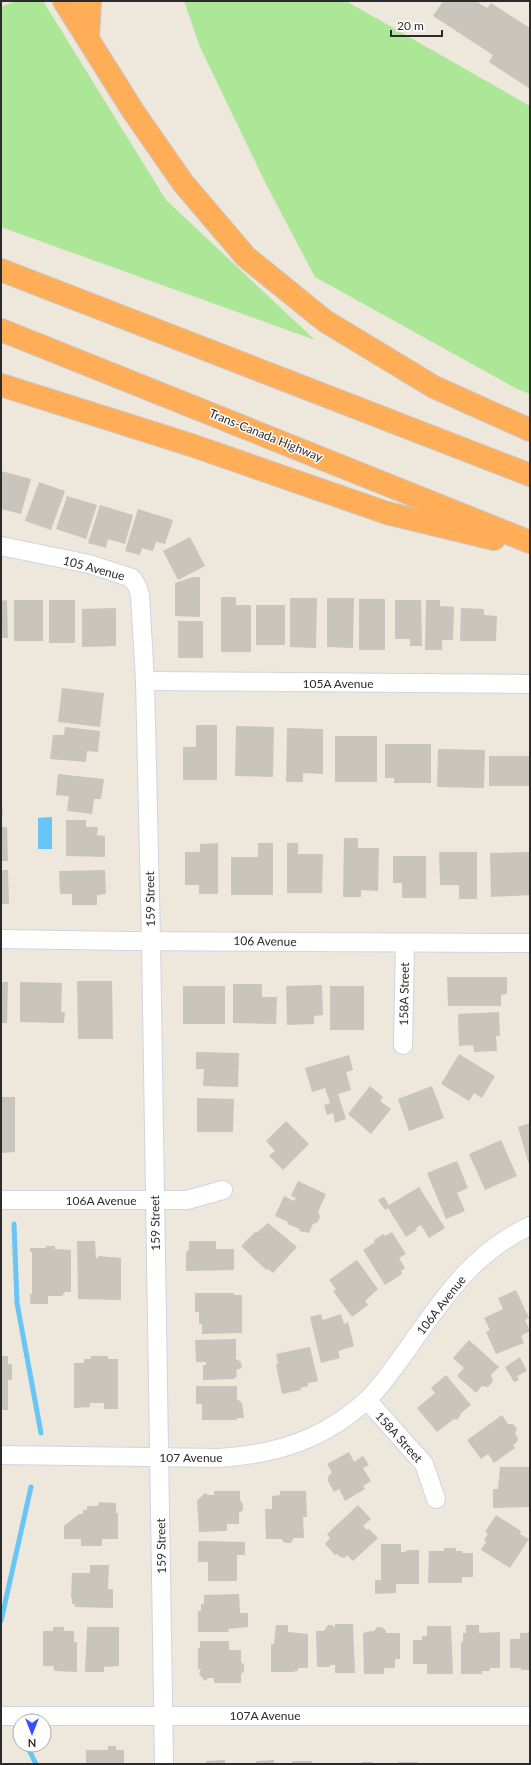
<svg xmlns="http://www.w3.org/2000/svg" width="531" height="1765" viewBox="0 0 531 1765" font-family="Lato,sans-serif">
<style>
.green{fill:#abe796}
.water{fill:#69c5f5}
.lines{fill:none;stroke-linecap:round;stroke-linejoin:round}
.stream{stroke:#69c5f5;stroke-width:5}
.building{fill:#c9c4bc}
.minor-casing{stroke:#d1d3e4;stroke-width:20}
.motorway-casing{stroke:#c8c8c8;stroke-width:24}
.minor{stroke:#fff;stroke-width:18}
.motorway{stroke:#ffad56;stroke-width:22}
.labels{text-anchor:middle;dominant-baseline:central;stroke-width:3;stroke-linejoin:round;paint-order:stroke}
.street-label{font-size:12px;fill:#2b2b2b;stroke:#fff}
</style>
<rect width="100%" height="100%" fill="#eee7dc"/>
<g class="green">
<path d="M16,1H43L166,200L315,340L1,227V7Z"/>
<path d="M184,1H346L530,106V394L517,389L315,277L266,184L200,47Z"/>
</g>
<path class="water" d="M52,817V849H38V818Z"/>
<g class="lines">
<g class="stream">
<path d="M14,1224L17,1303L41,1433"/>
<path d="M1,1621L31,1487"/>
<path d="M27,1746L36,1764"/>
</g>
</g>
<g class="building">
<path d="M443,1H476L487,8L491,3L530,28V89L489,62L493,55L433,16Z"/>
<path d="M1,471L31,479L21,514L1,509Z"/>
<path d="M39,482L65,491L51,530L25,521Z"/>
<path d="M67,496L97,505L86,539L56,529Z"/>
<path d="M100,505L133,515L125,544L108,539L106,548L88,543Z"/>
<path d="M138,509L173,520L165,544L156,542L153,551L142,548L140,555L125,551Z"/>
<path d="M190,537L205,566L178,580L163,551Z"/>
<path d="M193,577H200V617L175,616V583Z"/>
<path d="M221,597H236V605H251V652H221Z"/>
<path d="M290,598H317L316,648L290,647Z"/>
<path d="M327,598H354L353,648L327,647Z"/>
<rect x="359" y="599" width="26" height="51"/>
<path d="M7,600L8,638H1V601Z"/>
<rect x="14" y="600" width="29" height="41"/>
<rect x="49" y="600" width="26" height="43"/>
<path d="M395,600H421L422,646H410V639H395Z"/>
<path d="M426,600H440V606L454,607L453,640H442V650H425Z"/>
<rect x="256" y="605" width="29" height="40"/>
<path d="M116,608V646L82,647V609Z"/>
<path d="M461,608L484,609V615L497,616L496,641H460Z"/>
<rect x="178" y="621" width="25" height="37"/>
<path d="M62,688L104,693L100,727L58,722Z"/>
<path d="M196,725H217V780H183V747H196Z"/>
<path d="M236,726L274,727L273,777L235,776Z"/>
<path d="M65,727L100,731L98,752L87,751L86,762L50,759L53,735H64Z"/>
<path d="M287,728L323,729V774L303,773V782H286Z"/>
<rect x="335" y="736" width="42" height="46"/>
<path d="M385,744H431V783H394V778H385Z"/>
<path d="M438,749L485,750L484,788L437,787Z"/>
<rect x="489" y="756" width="41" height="30"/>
<path d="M58,774L104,779L101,799H94L92,814L67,811L69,796L56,795Z"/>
<path d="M1,803H2L3,815H1Z"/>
<path d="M66,820H86V827H98L97,835L105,836V857L66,856Z"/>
<path d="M1,827H7L8,861H1Z"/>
<path d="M344,838H358V848H379L378,891L361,890V897H343Z"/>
<path d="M218,843V894H199V885H185V852H200V844Z"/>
<path d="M258,843H273V895H231V857H258Z"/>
<path d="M287,843H298V854H323L322,893H287Z"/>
<path d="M439,852H477V899H459V885H440Z"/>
<path d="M530,852V895L491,897L490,853Z"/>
<path d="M393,856H426V898H402V883H393Z"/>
<path d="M1,870H8L9,904H1Z"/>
<path d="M105,870L106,894L97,895V905H72V894H60L59,871Z"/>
<path d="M447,977H507V994L501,995V1006H448Z"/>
<path d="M77,981H112L113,1039H78Z"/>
<path d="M1,982H8L7,1023H1Z"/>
<path d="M20,982L62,983L61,1012H65L64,1023L20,1022Z"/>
<path d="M233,984H262V997H277L276,1024L233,1023Z"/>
<path d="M322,985L323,1015L314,1016V1024L287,1025L286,986Z"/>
<rect x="183" y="986" width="42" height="38"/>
<rect x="330" y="986" width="34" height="44"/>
<path d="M499,1012L500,1036H496L497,1051L474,1052L473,1045L459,1046L458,1014Z"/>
<path d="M196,1052L239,1053L238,1087L203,1086L204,1069H196Z"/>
<path d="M459,1054L495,1076L482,1098L474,1093L469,1101L441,1084Z"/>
<path d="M349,1055L353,1070L346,1072L351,1090L338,1094L346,1119L335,1123L333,1113L327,1115L324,1105L330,1103L325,1088L312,1092L305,1068Z"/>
<path d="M370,1086L383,1097L380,1101L391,1109L371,1134L348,1114Z"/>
<path d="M432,1086L444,1118L409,1131L398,1099Z"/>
<path d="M1,1097H15V1152L1,1153Z"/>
<path d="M197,1098L234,1099L233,1132H197Z"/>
<path d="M286,1121L309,1144L283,1170L269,1156L275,1151L266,1141Z"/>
<path d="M530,1123V1168L518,1127Z"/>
<path d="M501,1140L517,1176L485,1190L469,1154Z"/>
<path d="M457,1161L468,1188L457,1193L465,1211L446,1219L427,1173Z"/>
<path d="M298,1181L326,1194L318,1212L320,1216L318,1222L313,1224L309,1233L299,1231L300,1229L287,1224L288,1222L275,1216L284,1196L294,1201L296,1198L291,1196Z"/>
<path d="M419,1187L445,1228L429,1238L421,1225L416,1228L417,1230L406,1237L388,1208L385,1210L378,1200L384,1197L389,1205Z"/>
<path d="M268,1223L297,1247L273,1273L268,1269L266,1270L241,1246L255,1232L256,1233Z"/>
<path d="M392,1232L406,1254L399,1258L405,1268L401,1271L402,1274L385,1285L363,1250L375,1242L374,1240L383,1234L385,1236Z"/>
<path d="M77,1241H95L96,1258H98V1256L121,1258V1300L78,1299Z"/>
<path d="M189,1241H216V1249H234V1270L186,1271V1253L189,1249Z"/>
<path d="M46,1246H55V1249L71,1250V1292H65L62,1296H48V1304H32L30,1303V1294H32V1252H30V1248H46Z"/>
<path d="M357,1260L378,1289L365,1301L368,1305L352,1317L333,1291L336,1289L329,1280Z"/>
<path d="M516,1290L529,1318L525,1320L530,1331L521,1336L524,1343L496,1354L486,1332L490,1330L484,1318L503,1309L498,1298Z"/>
<path d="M195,1293H234V1295H242V1333L202,1334V1324H199V1312H195Z"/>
<path d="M321,1314L323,1320L341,1314L344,1324L348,1322L354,1346L338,1351L340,1358L321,1363L310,1317Z"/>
<path d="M236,1339V1359L241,1362L242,1368L236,1370L237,1376L234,1379L203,1380V1365H206V1362H196L195,1340Z"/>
<path d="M469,1340L499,1367L491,1375L493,1381L488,1387L482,1386L476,1393L457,1376L464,1368L453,1358Z"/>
<path d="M310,1347L318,1381L308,1383V1386L300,1388L301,1390L282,1394L276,1365L278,1364L276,1354Z"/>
<path d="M1,1356H8V1364H12V1380H8V1410H1Z"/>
<path d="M91,1356H108V1359H118V1409H104V1403H90V1407L74,1408V1363H84V1359H91Z"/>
<path d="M520,1357L527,1371L517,1376L519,1380L514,1382L505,1367Z"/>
<path d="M446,1375L471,1405L460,1414V1416L457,1420L454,1419L437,1432L417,1408L435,1393L431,1388Z"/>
<path d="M196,1386H237V1399L242,1403L244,1418H237V1420H202V1404H196Z"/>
<path d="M502,1415L508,1424H513L517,1429L515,1433L518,1439L517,1442L513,1445L515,1448L494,1463L488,1454L481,1459L467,1440Z"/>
<path d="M349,1452L354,1462L363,1456L369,1465L363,1468L371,1481L363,1486L365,1489L345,1501L339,1489L334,1492L328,1481V1477L332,1472L327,1464Z"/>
<path d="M500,1467H530V1507L493,1508V1489H498Z"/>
<path d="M214,1491H240V1500L243,1504V1510L239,1513V1524H227V1531L199,1532L197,1501L205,1493L208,1495H214Z"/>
<path d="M280,1491H306L307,1517H303L304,1538H294L291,1543H285L281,1539H266L265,1509H272V1496L280,1495Z"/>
<path d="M99,1502L116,1503V1513H118V1539H102V1546H81V1539H64V1526L79,1514H83V1510H87V1506H98Z"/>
<path d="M358,1505L371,1519L363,1526L367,1530L369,1529L378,1538L353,1561L347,1555L344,1558L340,1557L337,1554L335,1555L325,1544L330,1538L327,1534Z"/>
<path d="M496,1515L521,1531L520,1534L529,1539L510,1568L481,1550L486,1542L484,1540L488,1534L485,1532Z"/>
<path d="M198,1541L245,1542V1555H237V1581H208V1562H198Z"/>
<path d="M381,1544H401V1552H405L408,1550H419V1584H396V1593L375,1594V1580H381Z"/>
<path d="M444,1548H456V1551H462V1553H473V1577H462V1583H428L429,1551H444Z"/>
<path d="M90,1565H109L108,1589H113V1608L75,1607V1604H72V1598H71L72,1573H90Z"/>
<path d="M239,1594L240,1613H248V1627L228,1629L229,1632H198V1611H201V1604H204V1595Z"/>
<path d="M335,1624H353L355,1673H335V1665H330V1667H317L316,1631H324L328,1625H332L335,1628Z"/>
<path d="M276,1625H288V1632L308,1634V1668H298V1671L291,1672H271V1644H274Z"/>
<path d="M466,1625H479V1633L500,1632V1668H490V1671H482V1674H461V1642H463V1633H466Z"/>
<path d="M427,1626H451L453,1674H427V1664H413V1640H422V1636H427Z"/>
<path d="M53,1627H64V1631H74V1642H77V1672L55,1671L53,1666H43V1631H53Z"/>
<path d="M87,1627H119V1666L104,1667V1672H85Z"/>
<path d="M377,1627H382L386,1631V1633H400V1659H395V1668H384V1674H364L363,1633H365V1632L374,1631Z"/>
<path d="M530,1631V1670H521V1668H510V1639H520V1633H527Z"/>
<path d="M200,1641H229V1650H241V1662L244,1665V1671L241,1674V1683H214V1678H208L205,1681L199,1674L201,1669H198V1648H200Z"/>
<path d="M108,1746H116V1750H124V1764L86,1763V1750H108Z"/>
<path d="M225,1760V1764H206V1761Z"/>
<path d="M274,1760V1764H256V1761Z"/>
<rect x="292" y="1761" width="20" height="3"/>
<rect x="362" y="1762" width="11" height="2"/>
<rect x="398" y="1762" width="20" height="2"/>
</g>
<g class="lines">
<defs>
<g id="minor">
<path d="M1,546L89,564L132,578L137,586L140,595L145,681L151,941L164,1764"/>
<path d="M145,681L530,684"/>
<path d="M1,939L128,941L530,943"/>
<path d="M403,1045L405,943"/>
<path d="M1,1200H187L223,1190"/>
<path d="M367,1400L424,1464L436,1499"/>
<path d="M1,1455L219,1458C277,1454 322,1440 366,1401C381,1387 392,1370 404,1354C441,1302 470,1254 530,1226"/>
<path d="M1,1716H530"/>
</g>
<g id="motorway">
<path d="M64,1L133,111L183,183L246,257L325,321L434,387L530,430"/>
<path d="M88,38L90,1"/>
<path d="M1,270L530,475"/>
<path d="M1,330L530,542"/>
<path d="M1,385L191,445L387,513L494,539"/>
</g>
</defs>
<use href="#minor" class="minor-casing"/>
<use href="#motorway" class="motorway-casing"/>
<use href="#minor" class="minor"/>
<use href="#motorway" class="motorway"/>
</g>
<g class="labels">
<g class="street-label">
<text transform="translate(266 435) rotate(22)">Trans-Canada Highway</text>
<text transform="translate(94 568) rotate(15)">105 Avenue</text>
<text x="338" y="683">105A Avenue</text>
<text transform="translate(150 899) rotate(-91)">159 Street</text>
<text transform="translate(265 941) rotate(1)">106 Avenue</text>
<text transform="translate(404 994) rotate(-89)">158A Street</text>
<text x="101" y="1200">106A Avenue</text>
<text transform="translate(155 1223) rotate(-91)">159 Street</text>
<text transform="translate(441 1305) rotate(-52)">106A Avenue</text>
<text transform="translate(399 1437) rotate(48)">158A Street</text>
<text x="191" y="1457">107 Avenue</text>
<text transform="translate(161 1546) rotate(-91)">159 Street</text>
<text x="265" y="1715">107A Avenue</text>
</g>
</g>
<rect width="531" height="1765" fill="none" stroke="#2b2b2b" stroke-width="4"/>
<g transform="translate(32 1733) rotate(180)"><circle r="19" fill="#ffffff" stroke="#aaaaaa"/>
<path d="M0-3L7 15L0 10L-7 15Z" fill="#384dff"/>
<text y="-6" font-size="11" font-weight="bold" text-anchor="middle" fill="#2b2b2b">N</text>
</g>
<path d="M391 30v6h51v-6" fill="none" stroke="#2b2b2b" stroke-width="2"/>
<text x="397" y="30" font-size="12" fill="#2b2b2b" stroke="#ffffff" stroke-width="3" paint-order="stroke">20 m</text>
</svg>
